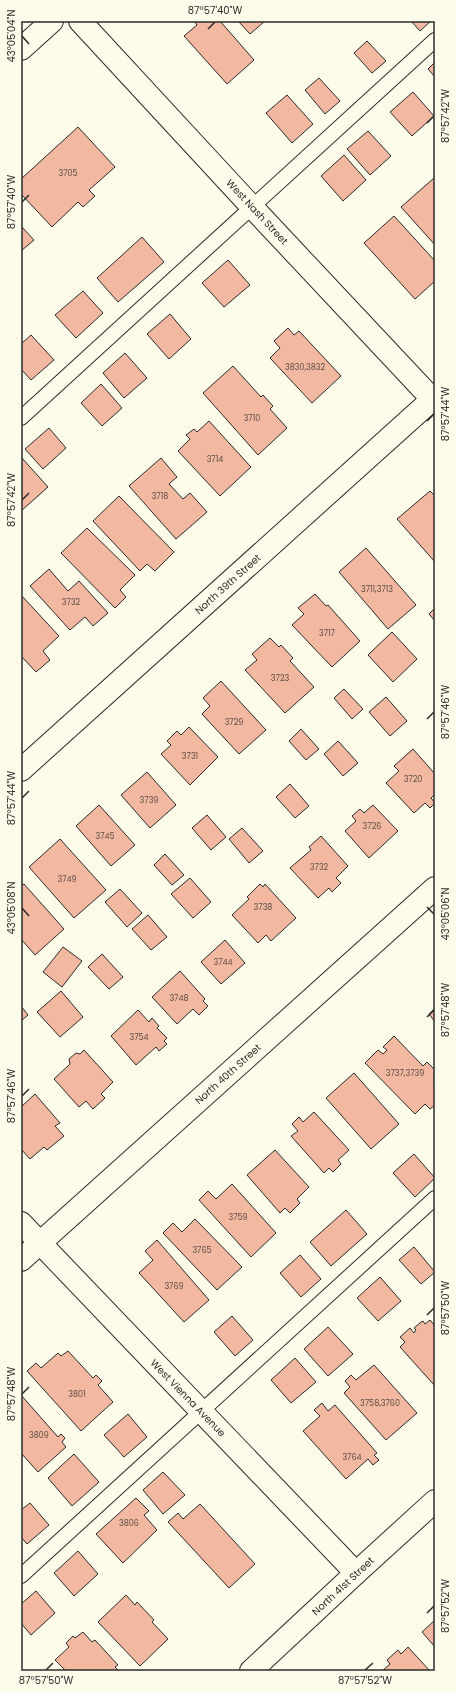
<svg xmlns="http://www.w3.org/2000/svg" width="456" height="1692" viewBox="0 0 456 1692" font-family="Poppins,sans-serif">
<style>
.building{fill:#f2b8a0;stroke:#2b2b2b}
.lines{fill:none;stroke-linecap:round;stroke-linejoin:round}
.service-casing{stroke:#2b2b2b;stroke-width:16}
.minor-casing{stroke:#2b2b2b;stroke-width:24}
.service{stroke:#fdfbea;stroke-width:14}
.minor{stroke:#fdfbea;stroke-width:22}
.ticks{fill:none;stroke:#2b2b2b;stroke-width:1.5}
.labels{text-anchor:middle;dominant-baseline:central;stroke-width:3;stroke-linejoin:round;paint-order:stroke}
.number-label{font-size:8px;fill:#5d4e48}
.street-label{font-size:10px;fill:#2b2b2b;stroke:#fdfbea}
.neatline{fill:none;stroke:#2b2b2b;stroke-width:1.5}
.ticks-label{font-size:10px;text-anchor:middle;fill:#2b2b2b}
</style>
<rect width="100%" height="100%" fill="#fdfbea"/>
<g class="building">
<path d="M194,21H220L254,60L227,84L184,36L197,25Z"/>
<path d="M238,21H265L250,34Z"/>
<path d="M411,21H431L420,31Z"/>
<path d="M367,41L386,61L372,73L354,53Z"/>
<path d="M435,62V77L428,69Z"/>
<path d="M319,78L340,101L325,114L305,90Z"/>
<path d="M413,92L434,116L412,136L390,112Z"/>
<path d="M287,95L313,124L292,143L266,113Z"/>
<path d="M78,127L115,167L89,190L95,196L83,207L78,202L52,227L21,194V179Z"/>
<path d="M368,131L391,156L370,175L347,149Z"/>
<path d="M344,155L366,180L343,201L321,176Z"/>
<path d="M434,178L435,179V245L401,207Z"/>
<path d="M394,216L435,261V281L415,299L364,243Z"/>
<path d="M21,226L34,240L21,251Z"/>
<path d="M142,237L164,262L118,302L97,278Z"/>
<path d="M228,260L250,285L224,307L202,283Z"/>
<path d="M83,291L103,313L76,338L55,315Z"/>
<path d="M170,314L191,339L169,359L147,334Z"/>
<path d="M288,328L294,335L299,331L341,376L312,403L270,358L280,348L274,341Z"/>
<path d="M31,335L54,360L31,380L21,369V344Z"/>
<path d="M125,353L147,378L124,398L103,373Z"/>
<path d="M233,366L261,397L263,395L273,406L270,409L287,428L258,455L203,393Z"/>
<path d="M101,384L122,408L102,426L81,403Z"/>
<path d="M209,421L251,467L220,496L178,451L190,439L186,435L194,429L197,432Z"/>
<path d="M49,428L66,448L43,469L25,449Z"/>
<path d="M21,457L48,487L21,511Z"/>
<path d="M161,458L177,477L169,484L183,499L190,493L207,512L176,539L129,486Z"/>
<path d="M430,491L435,496V562L397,519Z"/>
<path d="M119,496L174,552L155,571L147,564L140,571L93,521Z"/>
<path d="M87,528L135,575L120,590L126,597L115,608L61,553Z"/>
<path d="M366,548L416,605L388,629L339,572Z"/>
<path d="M49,569L68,591L79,581L108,613L93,626L85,617L70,630L30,586Z"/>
<path d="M315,594L326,606L328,605L360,641L332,667L292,625L304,614L298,608Z"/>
<path d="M21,595L59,636L43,651L50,660L36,672L21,656Z"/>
<path d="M435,608V621L429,614Z"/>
<path d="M392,632L417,659L393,682L368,655Z"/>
<path d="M270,638L279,647L281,645L293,658L290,661L314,687L285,713L245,670L257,660L252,654Z"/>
<path d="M221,681L266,730L239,754L202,714L210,706L203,698Z"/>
<path d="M344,689L363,709L352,719L334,698Z"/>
<path d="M386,697L407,721L390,736L369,712Z"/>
<path d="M189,727L218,757L190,785L161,754L171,745L167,741L177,731L181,735Z"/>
<path d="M301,729L319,749L306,760L289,741Z"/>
<path d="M338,741L358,763L343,776L324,754Z"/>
<path d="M413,749L435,774V794L431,798L435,803L430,808L425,803L414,813L386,783L399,771L394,766Z"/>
<path d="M147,772L176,805L150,828L121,795Z"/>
<path d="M290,784L309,806L295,818L276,797Z"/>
<path d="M99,805L135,845L111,866L76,826Z"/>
<path d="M373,805L398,831L369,858L345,831L356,821L352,816L360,809L364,813Z"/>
<path d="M207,815L226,837L211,850L192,828Z"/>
<path d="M242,828L263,851L249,863L229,839Z"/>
<path d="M321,836L348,866L336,878L341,883L332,892L329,888L318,898L290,868L311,850L309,847Z"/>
<path d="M60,839L106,890L74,918L29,867Z"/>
<path d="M165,854L184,875L172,885L154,865Z"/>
<path d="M190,878L211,902L193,918L171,894Z"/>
<path d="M24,884L64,929L35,955L21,939V886Z"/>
<path d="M260,884L263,887L265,884L296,918L271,941L266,935L258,943L232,915L249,899L247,897Z"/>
<path d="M120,889L142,913L127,927L105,902Z"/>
<path d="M148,915L167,937L151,950L132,929Z"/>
<path d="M225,940L245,963L221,984L201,962Z"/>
<path d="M63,947L82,961L62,987L43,972Z"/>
<path d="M102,954L123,977L109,989L88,967Z"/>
<path d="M180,971L205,999L203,1001L208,1006L199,1015L193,1009L177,1024L152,997Z"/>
<path d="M61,991L83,1017L60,1037L37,1012Z"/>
<path d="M21,1006L28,1015L21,1021Z"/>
<path d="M435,1008V1022L429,1014Z"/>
<path d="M138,1010L149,1022L152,1018L159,1026L157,1028L167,1038L164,1041L167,1044L159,1051L156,1047L136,1065L111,1036Z"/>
<path d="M394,1036L423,1066L427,1062L435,1070L434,1076L435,1105L430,1109L425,1104L415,1114L365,1063L378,1050L383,1054L387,1050L383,1047Z"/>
<path d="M84,1050L113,1082L101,1094L105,1098L93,1109L86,1101L79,1107L54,1079L70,1064L69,1059L76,1053L80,1054Z"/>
<path d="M354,1073L399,1124L371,1149L326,1098Z"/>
<path d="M35,1094L60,1123L55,1126L64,1136L47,1150L44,1147L30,1159L21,1149V1107Z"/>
<path d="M314,1112L349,1150L338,1160L341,1164L333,1172L329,1168L324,1173L291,1136L298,1131L292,1124L299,1117L303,1122Z"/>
<path d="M275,1150L309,1187L297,1199L300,1203L290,1213L285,1208L280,1213L247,1175Z"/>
<path d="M414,1154L435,1178L415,1197L393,1173Z"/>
<path d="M232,1184L276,1233L251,1257L199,1200L208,1191L216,1199Z"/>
<path d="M346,1210L367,1234L331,1266L310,1242Z"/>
<path d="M195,1219L242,1267L217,1290L163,1233L173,1223L182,1232Z"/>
<path d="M157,1240L209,1300L184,1322L139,1273L153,1260L145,1251Z"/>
<path d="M414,1247L435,1272L421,1284L399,1260Z"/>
<path d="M300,1255L321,1279L301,1297L280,1273Z"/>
<path d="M380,1277L401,1301L378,1321L357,1298Z"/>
<path d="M232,1316L253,1340L235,1356L214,1332Z"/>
<path d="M430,1320L435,1326V1386L400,1347L405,1342L400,1337L410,1328L414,1333L416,1330L414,1328L421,1322L423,1321L425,1324Z"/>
<path d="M328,1327L353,1354L328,1376L304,1349Z"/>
<path d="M68,1351L93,1378L96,1375L102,1381L98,1385L113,1402L81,1431L27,1371L36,1363L41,1368L58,1353L61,1356Z"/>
<path d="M295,1358L316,1382L291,1403L271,1380Z"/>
<path d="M374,1365L417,1413L386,1440L344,1393L350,1387L345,1381L351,1375L356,1380Z"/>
<path d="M21,1395L58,1437L61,1434L65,1438L62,1442L66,1447L38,1472L21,1453Z"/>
<path d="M322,1403L328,1411L335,1405L377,1453L374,1455L379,1460L373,1465L368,1459L346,1479L303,1431L320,1416L314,1410Z"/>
<path d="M128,1414L147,1437L124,1457L104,1435Z"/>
<path d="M74,1454L99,1482L72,1506L48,1478Z"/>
<path d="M163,1472L185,1495L163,1514L143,1490Z"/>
<path d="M136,1498L149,1511L144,1515L157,1530L123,1563L96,1534Z"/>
<path d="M30,1503L49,1525L27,1544L21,1537V1510Z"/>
<path d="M200,1504L255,1564L229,1588L168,1522L178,1513L183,1519Z"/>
<path d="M78,1551L98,1574L74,1596L54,1573Z"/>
<path d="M36,1591L55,1613L31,1635L21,1623V1604Z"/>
<path d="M126,1595L135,1605L137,1602L154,1620L152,1622L168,1639L140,1666L98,1622Z"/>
<path d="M435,1620V1647L422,1632Z"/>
<path d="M83,1632L92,1642L95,1640L118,1665L115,1667L119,1671H66L55,1660L69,1647L66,1643L73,1636L75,1638Z"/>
<path d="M408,1647L430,1671H382L390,1664L387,1660L398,1650L401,1654Z"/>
</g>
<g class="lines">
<defs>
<g id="service">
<path d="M21,418L435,40"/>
<path d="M21,1576L435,1198"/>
</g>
<g id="minor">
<path d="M80,21L252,207L435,402"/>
<path d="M21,49L52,21"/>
<path d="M21,770L435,397"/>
<path d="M21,1223L356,1573"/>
<path d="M21,1260L435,888"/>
<path d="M251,1671L356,1573L435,1501"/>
</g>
</defs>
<use href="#service" class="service-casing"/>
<use href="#minor" class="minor-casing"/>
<use href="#service" class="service"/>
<use href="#minor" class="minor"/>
</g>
<path class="ticks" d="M208,29L215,22M22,36L29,44M427,123L434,116M22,202L29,195M427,421L434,414M22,500L29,493M427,719L434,712M22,798L29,791M427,907L434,914M22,908L29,916M427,1017L434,1010M22,1096L29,1089M427,1315L434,1308M22,1394L29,1387M427,1613L434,1606M46,1670L53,1663M365,1670L373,1663"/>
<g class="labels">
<g class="number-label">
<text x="68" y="173">3705</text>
<text x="305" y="367">3830,3832</text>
<text x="252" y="418">3710</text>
<text x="215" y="459">3714</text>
<text x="160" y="496">3718</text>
<text x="377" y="589">3711,3713</text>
<text x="71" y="602">3732</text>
<text x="327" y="633">3717</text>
<text x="280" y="678">3723</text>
<text x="234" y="722">3729</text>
<text x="190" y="756">3731</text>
<text x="413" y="779">3720</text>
<text x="149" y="800">3739</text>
<text x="372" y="826">3726</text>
<text x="105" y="836">3745</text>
<text x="319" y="867">3732</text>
<text x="67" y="879">3749</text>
<text x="263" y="907">3738</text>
<text x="223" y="962">3744</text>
<text x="179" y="998">3748</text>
<text x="139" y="1037">3754</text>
<text x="405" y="1073">3737,3739</text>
<text x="238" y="1217">3759</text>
<text x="202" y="1250">3765</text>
<text x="174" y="1286">3769</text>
<text x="77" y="1394">3801</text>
<text x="380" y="1403">3758,3760</text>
<text x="39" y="1435">3809</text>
<text x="352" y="1457">3764</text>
<text x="129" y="1523">3806</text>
</g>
<g class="street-label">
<text transform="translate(257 212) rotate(47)">West Nash Street</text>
<text transform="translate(228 584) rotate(-42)">North 39th Street</text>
<text transform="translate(228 1074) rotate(-42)">North 40th Street</text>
<text transform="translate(188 1398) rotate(46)">West Vienna Avenue</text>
<text transform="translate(343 1586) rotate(-43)">North 41st Street</text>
</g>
</g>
<rect width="456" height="1692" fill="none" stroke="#fdfbea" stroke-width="44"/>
<rect x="22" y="22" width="412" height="1648" class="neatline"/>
<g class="ticks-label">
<text x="215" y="14">87°57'40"W</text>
<text transform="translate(11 36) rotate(-90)" y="4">43°05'04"N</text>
<text transform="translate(445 116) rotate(-90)" y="4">87°57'42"W</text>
<text transform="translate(11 202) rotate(-90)" y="4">87°57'40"W</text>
<text transform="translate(445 414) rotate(-90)" y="4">87°57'44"W</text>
<text transform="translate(11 500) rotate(-90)" y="4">87°57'42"W</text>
<text transform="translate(445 712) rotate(-90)" y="4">87°57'46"W</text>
<text transform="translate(11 798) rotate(-90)" y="4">87°57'44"W</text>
<text transform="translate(11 908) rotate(-90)" y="4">43°05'08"N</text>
<text transform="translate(445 914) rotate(-90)" y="4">43°05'06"N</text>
<text transform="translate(445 1010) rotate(-90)" y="4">87°57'48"W</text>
<text transform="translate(11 1096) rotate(-90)" y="4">87°57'46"W</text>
<text transform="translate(445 1308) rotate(-90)" y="4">87°57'50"W</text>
<text transform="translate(11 1394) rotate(-90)" y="4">87°57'48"W</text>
<text transform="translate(445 1606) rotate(-90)" y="4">87°57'52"W</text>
<text x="46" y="1684">87°57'50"W</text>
<text x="365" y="1684">87°57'52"W</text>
</g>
</svg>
